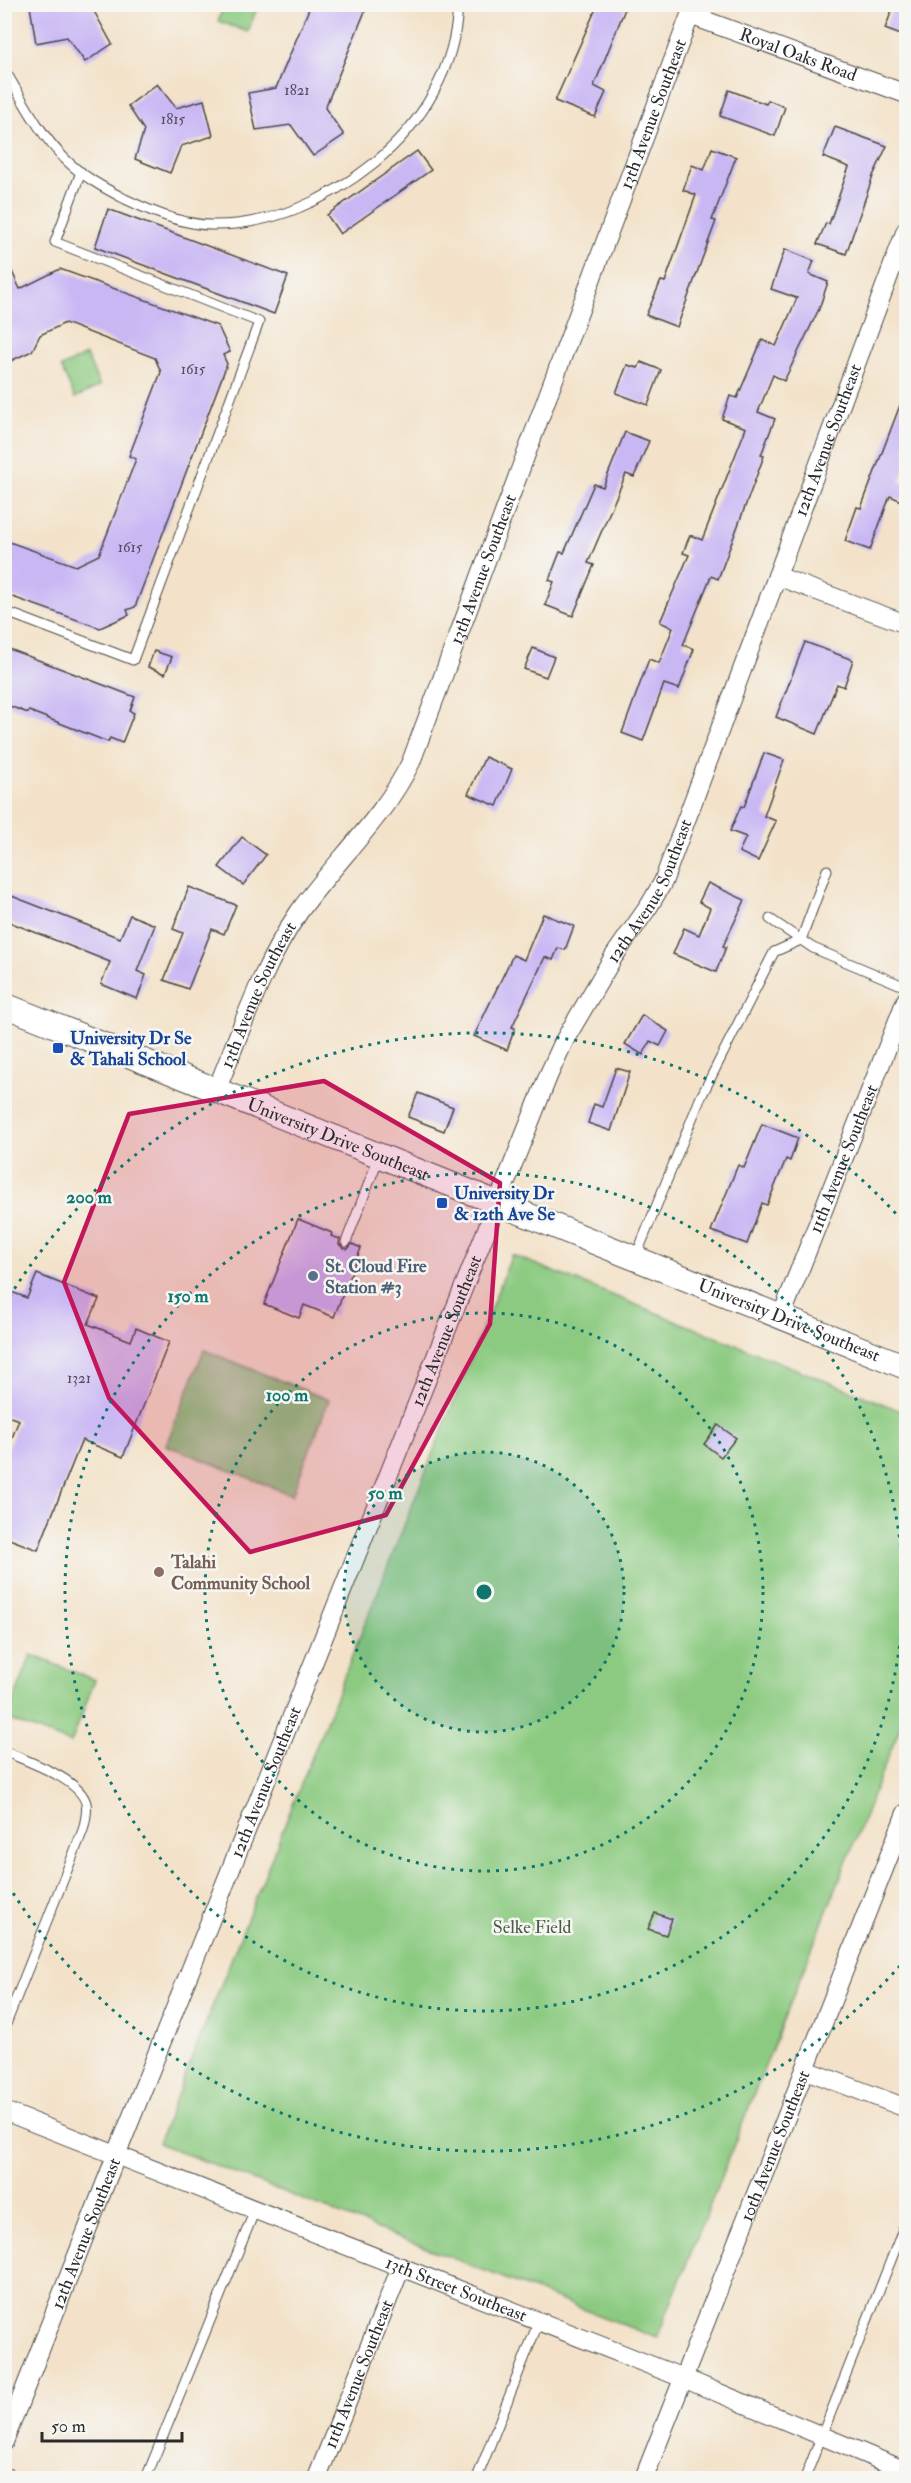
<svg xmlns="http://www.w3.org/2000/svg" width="911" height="2483" viewBox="0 0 911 2483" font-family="'IM FELL Double Pica',serif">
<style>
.green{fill:#8cca81;stroke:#5c7a56;stroke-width:1.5}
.building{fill:#c9b7f4}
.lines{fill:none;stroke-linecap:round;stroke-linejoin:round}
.lane-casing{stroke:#494643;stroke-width:11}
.street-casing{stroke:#494643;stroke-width:20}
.secondary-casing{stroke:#494643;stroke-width:26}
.lane{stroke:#fff;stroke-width:9}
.street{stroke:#fff;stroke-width:18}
.secondary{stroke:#fff;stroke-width:24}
.marked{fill:#c2185b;fill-opacity:0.2;stroke:#c2185b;stroke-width:4.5;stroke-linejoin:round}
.ring{fill:none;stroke:#0f766e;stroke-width:3;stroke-dasharray:3 6}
.transit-dot{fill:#1a4fb4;stroke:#f6f6f2;stroke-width:2}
.service-dot{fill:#5c6f8a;stroke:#f6f6f2;stroke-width:2}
.education-dot{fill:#8d6e63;stroke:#f6f6f2;stroke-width:2}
.labels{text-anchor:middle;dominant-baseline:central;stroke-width:5;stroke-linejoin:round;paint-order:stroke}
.number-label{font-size:15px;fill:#524e5d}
.street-label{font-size:18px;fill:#2b2b2b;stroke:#f6f6f2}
.transit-label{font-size:18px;font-weight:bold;fill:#164399;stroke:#f6f6f2;text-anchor:start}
.service-label{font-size:18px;font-weight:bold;fill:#4e5e75;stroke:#f6f6f2;text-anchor:start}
.education-label{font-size:18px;font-weight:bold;fill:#785e54;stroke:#f6f6f2;text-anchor:start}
.park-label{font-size:18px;fill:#485b45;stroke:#f6f6f2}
.centre{fill:#0f766e;stroke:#f6f6f2;stroke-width:3}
.ring-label{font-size:18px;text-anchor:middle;font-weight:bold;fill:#0f766e;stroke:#f6f6f2;stroke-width:5;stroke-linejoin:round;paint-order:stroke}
</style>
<rect width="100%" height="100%" fill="#f6f6f2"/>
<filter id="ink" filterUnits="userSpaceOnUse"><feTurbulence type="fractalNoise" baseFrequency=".0167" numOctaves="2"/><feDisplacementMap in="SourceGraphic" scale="12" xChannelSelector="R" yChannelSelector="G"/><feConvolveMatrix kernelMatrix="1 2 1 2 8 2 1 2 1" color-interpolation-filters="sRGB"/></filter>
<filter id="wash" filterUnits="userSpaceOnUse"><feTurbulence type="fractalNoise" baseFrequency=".008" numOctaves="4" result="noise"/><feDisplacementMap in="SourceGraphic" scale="24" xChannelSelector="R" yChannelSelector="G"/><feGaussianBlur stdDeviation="1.35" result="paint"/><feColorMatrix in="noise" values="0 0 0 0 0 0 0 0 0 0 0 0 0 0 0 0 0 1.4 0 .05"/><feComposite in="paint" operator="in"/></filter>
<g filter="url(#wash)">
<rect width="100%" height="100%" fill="#f3e2c9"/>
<g class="green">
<path d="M224,5H258L248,32L218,21Z"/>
<path d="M86,355L100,386L75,398L61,367Z"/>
<path d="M512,1255L906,1413V1712L657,2338L158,2143Z"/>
<path d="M204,1350L329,1400L292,1495L166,1445Z"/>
<path d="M31,1655L95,1680L71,1743L7,1719Z"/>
</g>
<g id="blocks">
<g class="building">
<path d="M39,4H98L95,13L112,44L85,62L67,37L36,43L30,6Z"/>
<path d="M311,4H368L325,108L344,135L313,156L291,125L256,130L248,93L276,88Z"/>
<path d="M598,4H627L594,86L606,92L595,117L555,101Z"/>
<path d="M894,4H906V22L901,35L885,29Z"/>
<path d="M157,84L176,108L204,100L213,136L181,146L170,173L135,159L144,130L128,106Z"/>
<path d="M729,90L766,104L768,100L785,107L775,136L720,116Z"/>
<path d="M835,127L887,146L873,176L846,254L817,244L826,223L829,224L849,167L823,157Z"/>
<path d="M712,148L736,157L712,220L716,221L677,327L646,315L661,281L665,282L696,195L683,190L692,165L704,170Z"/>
<path d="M417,151L431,170L340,234L327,215Z"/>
<path d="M108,209L288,276L274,314L95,247Z"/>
<path d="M785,249L814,261L809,274L828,282L819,309L784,381L773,375L758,412L775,419L761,455L764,456L718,579L711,576L683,645L694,649L679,689L664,684L643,741L622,733L649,659L659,663L673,628L660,622L689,555L683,553L690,535L702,540L746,428L722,419L730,396L737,398L762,340L776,346L797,298L771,289Z"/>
<path d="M4,254L20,289L60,269L218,326L230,352L223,355L227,364L135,607L127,610L129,615L100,628L4,594V540L76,566L99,555L136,459L129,456L161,372L155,358L65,323L40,335L32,351L4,364Z"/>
<path d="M641,362L661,370L648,405L616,393L627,365L638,368Z"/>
<path d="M905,392L906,464L900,482L906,484V489L902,501L890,496L870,550L845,541L857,507L861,508Z"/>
<path d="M625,432L649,441L634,477L626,474L588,563L594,565L573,616L545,605L554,582L549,580L560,552L564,553L594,484L603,487Z"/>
<path d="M805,642L853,660L844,687L837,684L817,734L776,717Z"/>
<path d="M4,647L135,697L130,711L134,713L122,743L110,738L108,742L29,711L28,713L4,704Z"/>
<path d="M533,648L554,657L546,677L524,669Z"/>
<path d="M154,651L172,657L165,674L148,667Z"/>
<path d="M764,753L784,760L764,816L776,821L758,861L739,852L746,837L730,831L741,806L744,807Z"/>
<path d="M485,757L512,769L497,806L468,794Z"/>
<path d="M242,837L266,855L243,885L219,867Z"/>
<path d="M708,883L745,900L723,946L726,947L716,972L673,954L684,928L699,935L710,908L699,902Z"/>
<path d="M189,887L236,905L224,934L212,929L188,989L164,980L183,933L173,929Z"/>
<path d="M4,893L120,938L130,915L155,925L137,971L146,975L137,999L101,984L110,962L4,920Z"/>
<path d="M543,914L574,926L565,950L558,948L553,960L545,957L512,1027L515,1028L507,1050L474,1036L513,955L524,960Z"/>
<path d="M642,1015L668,1031L660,1046L650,1041L643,1055L625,1044Z"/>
<path d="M616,1068L630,1072L611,1131L588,1123L594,1104L602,1107Z"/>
<path d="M418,1093L453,1107L444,1131L408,1117Z"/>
<path d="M762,1124L798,1138L790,1161L786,1159L767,1205L762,1203L747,1244L711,1231L738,1165L744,1168Z"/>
<path d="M298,1219L332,1233L331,1236L340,1239L339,1244L343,1248L348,1249L352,1244L361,1248L334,1317L304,1305L299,1318L264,1304Z"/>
<path d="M37,1274L99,1299L88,1324L131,1341L136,1328L169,1342L123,1457L82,1440L38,1550L4,1537V1458L19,1420L4,1415V1289L27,1298Z"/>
<path d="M718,1425L736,1438L721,1457L704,1444Z"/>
<path d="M655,1913L672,1919L666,1935L648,1929Z"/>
</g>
</g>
</g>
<g filter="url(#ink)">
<use href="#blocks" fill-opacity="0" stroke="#494643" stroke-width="1.5"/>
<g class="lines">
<defs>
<g id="lane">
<path d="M4,69C23,100 38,132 65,159C82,176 104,188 125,199C150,211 183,225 211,225C271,226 328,200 374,163C422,124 456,68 458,4"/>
<path d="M4,611L133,660L259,322L55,242L81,172"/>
<path d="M770,919L813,948L906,987"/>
<path d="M346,1242L379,1157"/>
<path d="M636,1256L700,1099L774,952L801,940L827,870"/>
<path d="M4,1751C26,1761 79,1778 86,1803C88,1811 85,1822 83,1830L4,2029"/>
<path d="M146,2478L255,2210"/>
<path d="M477,2478L539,2321"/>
<path d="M805,2478L906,2222"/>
</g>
<g id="street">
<path d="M777,576L906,624"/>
<path id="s1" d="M216,1091C241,1031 262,966 299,912C335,861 384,818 411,762L690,15L906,94"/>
<path id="s2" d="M781,1317L906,1000"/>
<path d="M806,2070L906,2108"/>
<path id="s3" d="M4,2111L683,2378L906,2471"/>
<path id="s4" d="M4,2442L116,2156L549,1074L564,1041L614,956L649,906L663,882L906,230"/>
<path d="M4,2477L8,2478"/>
<path id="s5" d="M317,2478L401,2267"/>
<path id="s6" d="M644,2478L906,1813"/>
</g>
<g id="secondary">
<path id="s7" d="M4,1005L906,1367"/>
</g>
</defs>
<use href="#lane" class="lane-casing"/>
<use href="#street" class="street-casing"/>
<use href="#secondary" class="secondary-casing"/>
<use href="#lane" class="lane"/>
<use href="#street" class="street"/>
<use href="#secondary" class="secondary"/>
</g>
</g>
<path class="marked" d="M324,1081L500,1183L490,1324L386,1515L250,1552L109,1398L64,1282L129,1114Z"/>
<circle cx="484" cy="1592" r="140" fill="#0f766e" fill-opacity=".12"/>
<g class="ring">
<circle cx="484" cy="1592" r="140"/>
<circle cx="484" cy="1592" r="279"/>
<circle cx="484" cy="1592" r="419"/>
<path d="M906 1959A559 559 0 0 1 5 1880M5 1304A559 559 0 0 1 906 1225"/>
</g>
<g class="transit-dot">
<rect x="52" y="1042" width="12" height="12" rx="3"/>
<rect x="436" y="1197" width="12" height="12" rx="3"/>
</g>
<circle class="service-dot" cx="313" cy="1276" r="6"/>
<circle class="education-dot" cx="159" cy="1572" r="6"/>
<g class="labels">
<g class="number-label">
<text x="297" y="90">1821</text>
<text x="173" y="119">1815</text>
<text x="193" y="369">1615</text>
<text x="130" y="547">1615</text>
<text x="79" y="1378">1321</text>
</g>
<g class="street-label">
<text stroke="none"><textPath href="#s1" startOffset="1298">Royal Oaks Road</textPath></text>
<text stroke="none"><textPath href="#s1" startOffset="1077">13th Avenue Southeast</textPath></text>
<text stroke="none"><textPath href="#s4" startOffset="2168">12th Avenue Southeast</textPath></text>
<text stroke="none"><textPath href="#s1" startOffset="591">13th Avenue Southeast</textPath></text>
<text stroke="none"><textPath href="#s4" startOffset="1682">12th Avenue Southeast</textPath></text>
<text stroke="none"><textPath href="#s1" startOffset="105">13th Avenue Southeast</textPath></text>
<text stroke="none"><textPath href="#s7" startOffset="360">University Drive Southeast</textPath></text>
<text stroke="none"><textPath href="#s2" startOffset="170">11th Avenue Southeast</textPath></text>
<text stroke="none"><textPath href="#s7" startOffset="846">University Drive Southeast</textPath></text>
<text stroke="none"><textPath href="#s4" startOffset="1196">12th Avenue Southeast</textPath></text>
<text stroke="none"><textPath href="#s4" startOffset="710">12th Avenue Southeast</textPath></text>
<text stroke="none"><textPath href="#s6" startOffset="357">10th Avenue Southeast</textPath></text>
<text stroke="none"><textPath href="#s4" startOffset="224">12th Avenue Southeast</textPath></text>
<text stroke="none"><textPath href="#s3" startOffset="486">13th Street Southeast</textPath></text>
<text stroke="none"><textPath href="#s5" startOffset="112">11th Avenue Southeast</textPath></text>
</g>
<g class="transit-label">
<text x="70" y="1038">University Dr Se<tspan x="70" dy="21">&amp; Tahali School</tspan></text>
<text x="454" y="1193">University Dr<tspan x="454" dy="21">&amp; 12th Ave Se</tspan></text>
</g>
<g class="service-label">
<text x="325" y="1266">St. Cloud Fire<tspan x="325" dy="21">Station #3</tspan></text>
</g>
<g class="education-label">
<text x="171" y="1562">Talahi<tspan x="171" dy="21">Community School</tspan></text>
</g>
<g class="park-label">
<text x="532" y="1927">Selke Field</text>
</g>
</g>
<circle cx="484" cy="1592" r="9" class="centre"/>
<g class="ring-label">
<text x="89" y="1203">200 m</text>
<text x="188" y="1302">150 m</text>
<text x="287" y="1401">100 m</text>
<text x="385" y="1499">50 m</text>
</g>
<rect width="911" height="2483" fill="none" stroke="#f6f6f2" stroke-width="24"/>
<path d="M42 2432v9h140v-9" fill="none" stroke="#2b2b2b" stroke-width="3"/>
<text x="51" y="2432" font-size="18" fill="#2b2b2b" stroke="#f6f6f2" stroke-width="4.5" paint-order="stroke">50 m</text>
</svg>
